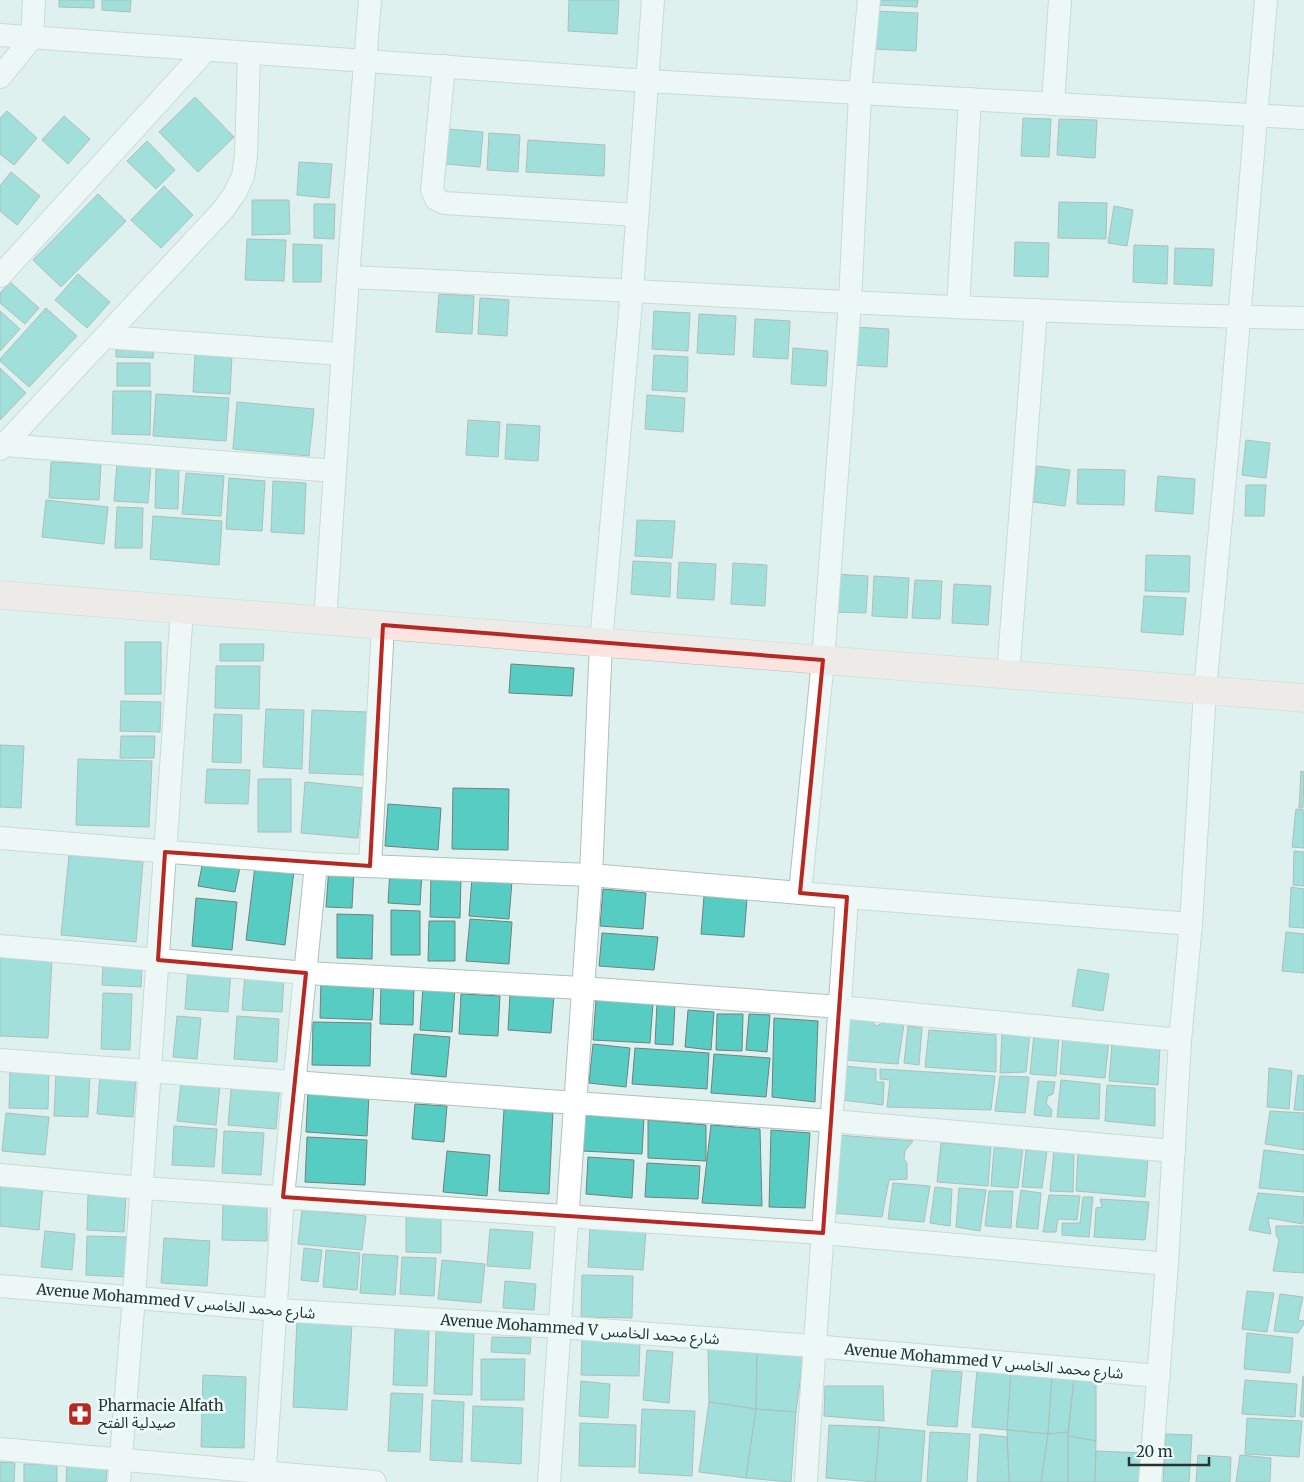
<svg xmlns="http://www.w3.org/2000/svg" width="1304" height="1482" viewBox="0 0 1304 1482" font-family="Merriweather,'Noto Sans Arabic',serif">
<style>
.building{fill:#57ccc2;stroke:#71817f}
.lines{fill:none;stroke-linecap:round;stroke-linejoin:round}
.street-casing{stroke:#afc0be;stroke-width:24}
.secondary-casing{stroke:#afc0be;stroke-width:29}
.street{stroke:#fff;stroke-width:22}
.secondary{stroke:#fde4e0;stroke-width:28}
.marked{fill:none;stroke:#b72823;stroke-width:4;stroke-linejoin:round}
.labels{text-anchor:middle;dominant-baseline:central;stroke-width:5;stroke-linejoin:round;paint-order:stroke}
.street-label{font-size:15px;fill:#2a3130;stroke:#ecfefc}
.poi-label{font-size:15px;fill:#2a3130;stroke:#ecfefc;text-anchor:start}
</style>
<rect width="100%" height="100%" fill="#dff1ee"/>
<g class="building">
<path d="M59,0H94V8L59,7Z"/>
<path d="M102,0H131L130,12L102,10Z"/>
<path d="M569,0H619L617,34L568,31Z"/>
<path d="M879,0H918L917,7L878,5Z"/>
<path d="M876,11L918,13L916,51L874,49Z"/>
<path d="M195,97L234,137L198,172L159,132Z"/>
<path d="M7,111L37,138L14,165L0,154V118Z"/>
<path d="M64,116L90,139L68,164L42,140Z"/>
<path d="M1023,118L1051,119L1049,157L1021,156Z"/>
<path d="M1059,119L1097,120L1095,158L1057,155Z"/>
<path d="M448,129L483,132L480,167L446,164Z"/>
<path d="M489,133L520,135L518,172L487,170Z"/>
<path d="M528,140L605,145L604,176L526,172Z"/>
<path d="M147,141L175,170L156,189L127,161Z"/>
<path d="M299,162L332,164L329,198L297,195Z"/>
<path d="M11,172L40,196L17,225L0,211V186Z"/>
<path d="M164,186L193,215L161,248L131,220Z"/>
<path d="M98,194L126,221L61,287L33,260Z"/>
<path d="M252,200H289L290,234L252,235Z"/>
<path d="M1059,202L1107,203L1106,239L1058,238Z"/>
<path d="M314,204H335L334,239L314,238Z"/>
<path d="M1114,206L1133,210L1127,246L1108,243Z"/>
<path d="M247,239L286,240L284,281L245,280Z"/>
<path d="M1015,242L1049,243L1048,277L1014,276Z"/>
<path d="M293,244L322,245L321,282H293Z"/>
<path d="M1134,245L1168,246L1167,284L1133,282Z"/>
<path d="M1175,248L1214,249L1212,286L1174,284Z"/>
<path d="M78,274L110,302L87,328L55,300Z"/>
<path d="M10,282L39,308L25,324L0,303V293Z"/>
<path d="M439,294L474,296L472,334L436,332Z"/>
<path d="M480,298L509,300L507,336L478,334Z"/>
<path d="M46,308L77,336L29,387L0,361V359Z"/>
<path d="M0,311L20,329L0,351Z"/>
<path d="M654,311L690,313L688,351L652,349Z"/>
<path d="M699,314L736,316L734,355L697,353Z"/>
<path d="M755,319L790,321L788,359L753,357Z"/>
<path d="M854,327L889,329L887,367L852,365Z"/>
<path d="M116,345L154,346L153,358L116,357Z"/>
<path d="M793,348L828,351L826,386L791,384Z"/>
<path d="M195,353L232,355L230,394L193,392Z"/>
<path d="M654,355L688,357L687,392L652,390Z"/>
<rect x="117" y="363" width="33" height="23"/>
<path d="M0,368L26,393L0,420Z"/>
<path d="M113,391H151L150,435L112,434Z"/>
<path d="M156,394L229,398L226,441L153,436Z"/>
<path d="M647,395L685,398L683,432L645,429Z"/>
<path d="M237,402L314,409L309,456L233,449Z"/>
<path d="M468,420L500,422L498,457L466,455Z"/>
<path d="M507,424L540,426L538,461L505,459Z"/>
<path d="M1246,440L1270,443L1266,478L1242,475Z"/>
<path d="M51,462L101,464L99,500L49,498Z"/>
<path d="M117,463L151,465L148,503L114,501Z"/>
<path d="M1037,466L1070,470L1065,506L1033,502Z"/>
<path d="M156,469L179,470L178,509L155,508Z"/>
<path d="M1078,469L1125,470L1124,505L1077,504Z"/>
<path d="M186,473L224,476L221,516L182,514Z"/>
<path d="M1158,476L1195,479L1193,514L1155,511Z"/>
<path d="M229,478L265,481L262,531L226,529Z"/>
<path d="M273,481L306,483L304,534L271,532Z"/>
<path d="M1246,485H1266L1264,516H1245Z"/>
<path d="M46,500L108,507L104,544L42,537Z"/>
<path d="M117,507L143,508L142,548H115Z"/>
<path d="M153,516L222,521L219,565L150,559Z"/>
<path d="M637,520L675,521L672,558L635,556Z"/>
<path d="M1146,555L1190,556L1189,592L1145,591Z"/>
<path d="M633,561L671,563L670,597L631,594Z"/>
<path d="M679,562L716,564L714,600L677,598Z"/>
<path d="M733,563L767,565L765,606L731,604Z"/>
<path d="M834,574L868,576L866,613L832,612Z"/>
<path d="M874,576L909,578L907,618L872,616Z"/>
<path d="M915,580L942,581L940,619L912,618Z"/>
<path d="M954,584L991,586L988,625L952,623Z"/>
<path d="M1144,596L1186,598L1183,635L1141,632Z"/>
<rect x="125" y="642" width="36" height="52"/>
<path d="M220,644H264L263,661H220Z"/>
<path d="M511,664L574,668L572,696L509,693Z"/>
<path d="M216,666H260L259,709L215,708Z"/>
<path d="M121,701L161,702L160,732L120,731Z"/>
<path d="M266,709L304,710L302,769L263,767Z"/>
<path d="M312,710L367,712L364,775L309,773Z"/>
<path d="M214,714L242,715L241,763L212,762Z"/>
<path d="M121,736H155L154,758H120Z"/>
<path d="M0,745L24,746L21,808L0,807Z"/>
<path d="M78,759L152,761L149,827L76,825Z"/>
<path d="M207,769L250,770L248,804L205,803Z"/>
<path d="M1301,771L1304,772L1303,808H1299Z"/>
<rect x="258" y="779" width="33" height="53"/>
<path d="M305,782L363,788L358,838L301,833Z"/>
<path d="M453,788L509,789L508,850L452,849Z"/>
<path d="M388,804L441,808L438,850L385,846Z"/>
<path d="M1296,809L1304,810V848L1292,847Z"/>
<path d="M1294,851L1304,852V886L1293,885Z"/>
<path d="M69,855L143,862L136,942L61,935Z"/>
<path d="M204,856L241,862L235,892L198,886Z"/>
<path d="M255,866L294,871L285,945L246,940Z"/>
<path d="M329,867L354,868L352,908L326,907Z"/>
<path d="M390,870L422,872L420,905L388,903Z"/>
<path d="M431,877H461L460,918L430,917Z"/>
<path d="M472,877L512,881L509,919L469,916Z"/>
<path d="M1291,887L1304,889V928L1289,927Z"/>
<path d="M603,889L646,893L643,929L600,926Z"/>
<path d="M704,896L747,899L744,937L701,934Z"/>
<path d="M196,898L237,902L232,950L192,946Z"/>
<path d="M391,910L420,911V955H391Z"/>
<path d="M337,914L373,915L372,959L337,958Z"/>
<path d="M470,919L512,922L509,964L466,961Z"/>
<path d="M429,921H455V961H428Z"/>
<path d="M1286,932L1304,934V973L1282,971Z"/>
<path d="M602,933L658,937L654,970L599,966Z"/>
<path d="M0,956L52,958L48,1038L0,1036Z"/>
<path d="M103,965L142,967L141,987L102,985Z"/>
<path d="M188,968L231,971L228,1012L185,1009Z"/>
<path d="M1078,969L1109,974L1103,1011L1072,1006Z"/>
<path d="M245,974L284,976L282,1012L242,1010Z"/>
<path d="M321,980L374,982L372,1020L320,1018Z"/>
<path d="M381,985L414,986L413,1025L380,1024Z"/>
<path d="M423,986L455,987L452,1032L420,1030Z"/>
<path d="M103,993L132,994L130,1050L101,1049Z"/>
<path d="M510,993L554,995L551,1033L508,1030Z"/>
<path d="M461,994L500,996L498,1036L459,1034Z"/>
<path d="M596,1000L653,1003L650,1043L593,1040Z"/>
<path d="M657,1003L675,1004L673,1045L655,1044Z"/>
<path d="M688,1010L714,1012L711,1050L685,1047Z"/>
<path d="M717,1014H743L742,1051L716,1050Z"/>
<path d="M749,1014L770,1015L767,1052L746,1050Z"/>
<path d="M177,1016L201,1018L197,1059L173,1057Z"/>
<path d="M237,1016L279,1019L277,1062L234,1059Z"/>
<path d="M774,1018L818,1021L815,1102L772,1097Z"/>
<path d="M846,1019H870L876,1026L886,1022L904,1024L898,1064L844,1060Z"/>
<path d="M313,1022L371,1023L370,1066L312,1065Z"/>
<path d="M908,1026L922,1028L919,1065L904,1063Z"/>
<path d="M929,1030L996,1035V1072L925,1067Z"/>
<path d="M1002,1033H1030L1026,1072L1000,1073Z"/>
<path d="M414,1034L450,1037L446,1077L411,1074Z"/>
<path d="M1034,1034L1059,1036L1056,1076L1030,1074Z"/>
<path d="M1063,1036L1109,1040L1105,1078L1060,1074Z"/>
<path d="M1112,1043L1160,1046L1158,1085L1109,1081Z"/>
<path d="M593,1044L630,1048L626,1087L589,1083Z"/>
<path d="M635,1048L709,1053L707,1089L632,1084Z"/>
<path d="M714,1054L770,1058L766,1097L711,1093Z"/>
<path d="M843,1066L876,1069V1082H884L883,1105L841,1100Z"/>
<path d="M1269,1068L1292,1071L1289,1109L1267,1107Z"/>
<path d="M10,1069L49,1070L48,1109L9,1108Z"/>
<path d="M880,1069L995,1076L991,1110L887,1107L890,1080L880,1079Z"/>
<path d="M56,1072L90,1073L88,1117L54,1116Z"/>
<path d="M100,1074L136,1077L133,1117L97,1114Z"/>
<path d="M1298,1075L1304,1076V1110H1294Z"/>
<path d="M1000,1076L1029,1077L1025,1113L995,1111Z"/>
<path d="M232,1079L280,1083L276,1129L228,1125Z"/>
<path d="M1061,1080L1100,1084L1099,1119L1057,1117Z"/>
<path d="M1038,1081L1055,1082L1053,1094L1048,1096L1046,1103L1052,1110L1051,1117L1034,1115Z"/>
<path d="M181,1082L220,1085L216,1125L177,1121Z"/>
<path d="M1107,1085L1155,1088V1126L1105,1121Z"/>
<path d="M308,1092L369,1095L367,1136L306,1132Z"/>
<path d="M415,1104L447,1106L444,1142L412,1139Z"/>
<path d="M504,1109L553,1111L549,1194L499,1191Z"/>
<path d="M1270,1111L1304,1113V1150L1265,1144Z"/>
<path d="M6,1113L49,1117L45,1155L2,1151Z"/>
<path d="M584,1115L644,1118L642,1154L582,1151Z"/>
<path d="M648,1120L706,1125V1161L648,1158Z"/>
<path d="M711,1125L760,1129L762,1206L702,1203Z"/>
<path d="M174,1126L217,1129L214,1167L172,1165Z"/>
<path d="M771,1130L810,1133L805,1208L769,1207Z"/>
<path d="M224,1131L264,1133L261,1175L222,1173Z"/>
<path d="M838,1135L913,1141L905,1151L904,1159L907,1163V1179L889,1180L882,1217L832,1213Z"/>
<path d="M307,1137L367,1140L365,1185L305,1182Z"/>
<path d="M941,1143L991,1146L988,1186L937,1182Z"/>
<path d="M994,1148H1023L1018,1188L991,1186Z"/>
<path d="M1026,1150L1047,1151L1042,1188L1022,1187Z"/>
<path d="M1054,1150L1074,1153L1073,1192L1050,1191Z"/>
<path d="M1078,1150L1148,1158L1145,1197L1076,1191Z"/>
<path d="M1264,1150L1304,1155V1192L1259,1188Z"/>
<path d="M447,1151L490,1155L487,1196L443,1192Z"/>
<path d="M588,1157L634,1160L632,1198L586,1194Z"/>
<path d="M647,1163L700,1166L698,1199L645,1197Z"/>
<path d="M0,1181L43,1185L39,1230L0,1226Z"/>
<path d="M893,1183L930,1186L924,1222L888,1219Z"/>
<path d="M935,1187L952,1189L950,1226L930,1223Z"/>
<path d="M959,1188L986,1190L980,1231L956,1227Z"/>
<path d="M1021,1190L1041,1193L1038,1229L1016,1227Z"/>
<path d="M989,1191H1013L1011,1228L985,1226Z"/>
<path d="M88,1192L126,1193L124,1232L87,1230Z"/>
<path d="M1258,1193L1304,1197L1303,1224L1268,1218L1271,1234L1249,1230Z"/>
<path d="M1049,1195L1080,1196L1077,1220L1058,1219L1056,1232H1043Z"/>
<path d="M1083,1197H1093L1089,1237L1062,1235V1223H1080Z"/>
<path d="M1100,1199L1149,1202L1145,1240L1094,1237L1096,1208L1102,1207Z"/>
<path d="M223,1202H267V1241L222,1240Z"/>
<path d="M302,1210L366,1216L362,1250L298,1244Z"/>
<path d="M406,1211L441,1212V1253L406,1252Z"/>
<path d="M1276,1226H1304V1273L1273,1271L1279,1240L1276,1235Z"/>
<path d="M590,1227L646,1230L643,1270L588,1267Z"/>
<path d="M490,1229L533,1232L530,1269L487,1266Z"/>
<path d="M45,1231L75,1234L72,1270L41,1267Z"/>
<path d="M87,1236L128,1237L126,1277L86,1275Z"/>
<path d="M164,1238L210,1241L207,1286L161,1283Z"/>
<path d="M304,1248L322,1250L318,1282L301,1280Z"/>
<path d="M326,1250L360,1253L357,1290L323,1287Z"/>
<path d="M363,1254L398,1256L395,1295L360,1293Z"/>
<path d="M402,1257L436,1258L434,1296L400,1294Z"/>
<path d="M442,1260L485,1264L481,1303L438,1299Z"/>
<path d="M582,1275L633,1276L632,1318L581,1317Z"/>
<path d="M505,1281L536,1284L534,1310L503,1308Z"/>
<path d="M1247,1291L1274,1293L1267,1332L1242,1329Z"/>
<path d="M1280,1294L1303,1297L1298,1320L1304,1321V1324L1298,1333L1274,1331Z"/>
<path d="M297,1320L352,1323L347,1410L293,1407Z"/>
<path d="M395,1329L429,1330L427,1386L393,1385Z"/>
<path d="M436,1331L474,1332L472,1395L434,1394Z"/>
<path d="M1247,1333L1293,1338L1290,1373L1244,1369Z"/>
<path d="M492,1337L531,1338L530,1354L491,1352Z"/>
<path d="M582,1339L640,1340L639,1376L581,1375Z"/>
<path d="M708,1345L757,1349L756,1409L709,1402Z"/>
<path d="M757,1349L804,1352L796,1412L756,1409Z"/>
<path d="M647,1350L673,1352L669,1403L643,1400Z"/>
<path d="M481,1359H525L524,1400H481Z"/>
<path d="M932,1370L962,1372L957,1427L927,1425Z"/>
<path d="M977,1370L1011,1372L1007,1430L972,1427Z"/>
<path d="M1011,1372L1052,1376L1048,1434L1007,1430Z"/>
<path d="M203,1375L246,1377L244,1448L201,1447Z"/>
<path d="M1052,1376L1074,1379L1068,1432L1048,1434Z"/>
<path d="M1303,1376H1304V1417L1300,1416Z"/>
<path d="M1074,1379L1096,1380V1441L1068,1436Z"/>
<path d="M1245,1380L1297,1384L1295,1417L1242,1414Z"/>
<path d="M581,1381L610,1384L608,1418L579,1416Z"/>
<path d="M825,1386H883L884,1421L824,1416Z"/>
<path d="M391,1393L423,1394L420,1452L388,1451Z"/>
<path d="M432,1400L464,1402L462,1462L430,1460Z"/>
<path d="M709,1402L756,1409L746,1478L699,1472Z"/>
<path d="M473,1406L523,1408L521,1464L471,1461Z"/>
<path d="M642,1409L695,1411L692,1476L639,1473Z"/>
<path d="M756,1409L796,1412L791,1482L746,1478Z"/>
<path d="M1247,1418L1302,1421L1299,1457L1245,1454Z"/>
<path d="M580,1423L636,1425L635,1467L579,1466Z"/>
<path d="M829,1425L880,1427L875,1482L826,1478Z"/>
<path d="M880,1427L925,1431L921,1482H875Z"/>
<path d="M1007,1430L1048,1434L1041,1482H1009Z"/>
<path d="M930,1432L970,1434L967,1482H927Z"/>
<path d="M1068,1432V1482H1041L1048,1434Z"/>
<path d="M980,1434L1007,1437L1009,1482H977Z"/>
<path d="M1166,1434L1192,1435L1189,1482H1163Z"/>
<path d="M1068,1436L1096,1441L1095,1482H1068Z"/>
<path d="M1096,1451L1144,1453L1141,1482H1095Z"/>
<path d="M1198,1455L1231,1457L1230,1482H1196Z"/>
<path d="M1240,1455L1271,1458L1270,1482H1236Z"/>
<path d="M0,1462L15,1463L14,1482H0Z"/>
<path d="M67,1463L107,1466L106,1482H66Z"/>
<rect x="24" y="1464" width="33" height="18"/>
</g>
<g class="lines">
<defs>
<g id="street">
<path d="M0,35L647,81L1304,118"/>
<path d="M444,66L432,190L436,199L444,203L637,215"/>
<path d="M0,77L32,38L34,0"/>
<path d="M1053,104L1060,0"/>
<path d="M0,276L206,50"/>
<path d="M348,277C666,291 985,313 1304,318"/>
<path d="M958,307L970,99"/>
<path d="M106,337L342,354"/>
<path d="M4,445L335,471"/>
<path d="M0,449L223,210L235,193L243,176L246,156L249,53"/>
<path d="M325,621L348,277L370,0"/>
<path d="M1008,675L1036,310"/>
<path d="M0,838L316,864L591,875L847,897L1191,924"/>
<path d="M370,866L383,625"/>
<path d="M800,893L823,660L850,302L860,93L869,0"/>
<path d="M0,946L306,973L582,988L840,1007L1180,1040"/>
<path d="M0,1060L575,1103L832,1121L1174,1151"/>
<path d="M0,1175L142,1188L823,1233L1167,1264"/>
<path d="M0,1286L277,1310L559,1327L813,1346L1159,1376"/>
<path d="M0,1449L375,1482"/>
<path d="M119,1482L134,1297L182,610"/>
<path d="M264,1482L283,1197L316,864"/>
<path d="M549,1482L591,875L601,642L632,290L653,0"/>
<path d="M806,1482C817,1287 835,1092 847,897"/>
<path d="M1150,1482L1167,1264L1180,1040L1191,924L1205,690L1232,402L1266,0"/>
</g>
<path id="secondary" d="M0,595L1304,698"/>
</defs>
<use href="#street" class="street-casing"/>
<use href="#secondary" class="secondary-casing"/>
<use href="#street" class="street"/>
<use href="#secondary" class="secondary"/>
</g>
<path d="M0 0H1304V1482H0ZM383,625L823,660L800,893L847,897L823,1233L283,1197L306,973L158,960L165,852L370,866Z" fill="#dff1ee" fill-opacity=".55" fill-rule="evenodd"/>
<path class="marked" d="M383,625L823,660L800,893L847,897L823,1233L283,1197L306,973L158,960L165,852L370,866Z"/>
<defs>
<symbol id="pharmacy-square" viewBox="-11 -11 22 22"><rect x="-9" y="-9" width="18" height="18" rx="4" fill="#b72823" stroke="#ecfefc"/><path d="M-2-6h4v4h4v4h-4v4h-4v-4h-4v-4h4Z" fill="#fff"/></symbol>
</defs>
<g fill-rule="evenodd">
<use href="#pharmacy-square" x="66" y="1400" width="28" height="28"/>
</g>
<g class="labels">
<g class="street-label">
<text transform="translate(176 1301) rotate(5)">Avenue Mohammed V شارع محمد الخامس</text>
<text transform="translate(580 1329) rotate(4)">Avenue Mohammed V شارع محمد الخامس</text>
<text transform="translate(984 1361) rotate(5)">Avenue Mohammed V شارع محمد الخامس</text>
</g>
<g class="poi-label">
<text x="98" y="1405">Pharmacie Alfath<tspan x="98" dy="17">صيدلية الفتح</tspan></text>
</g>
</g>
<path d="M1129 1457v8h80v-8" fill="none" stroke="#2a3130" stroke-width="2.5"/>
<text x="1136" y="1457" font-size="15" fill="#2a3130" stroke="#ecfefc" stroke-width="4" paint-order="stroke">20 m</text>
</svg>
